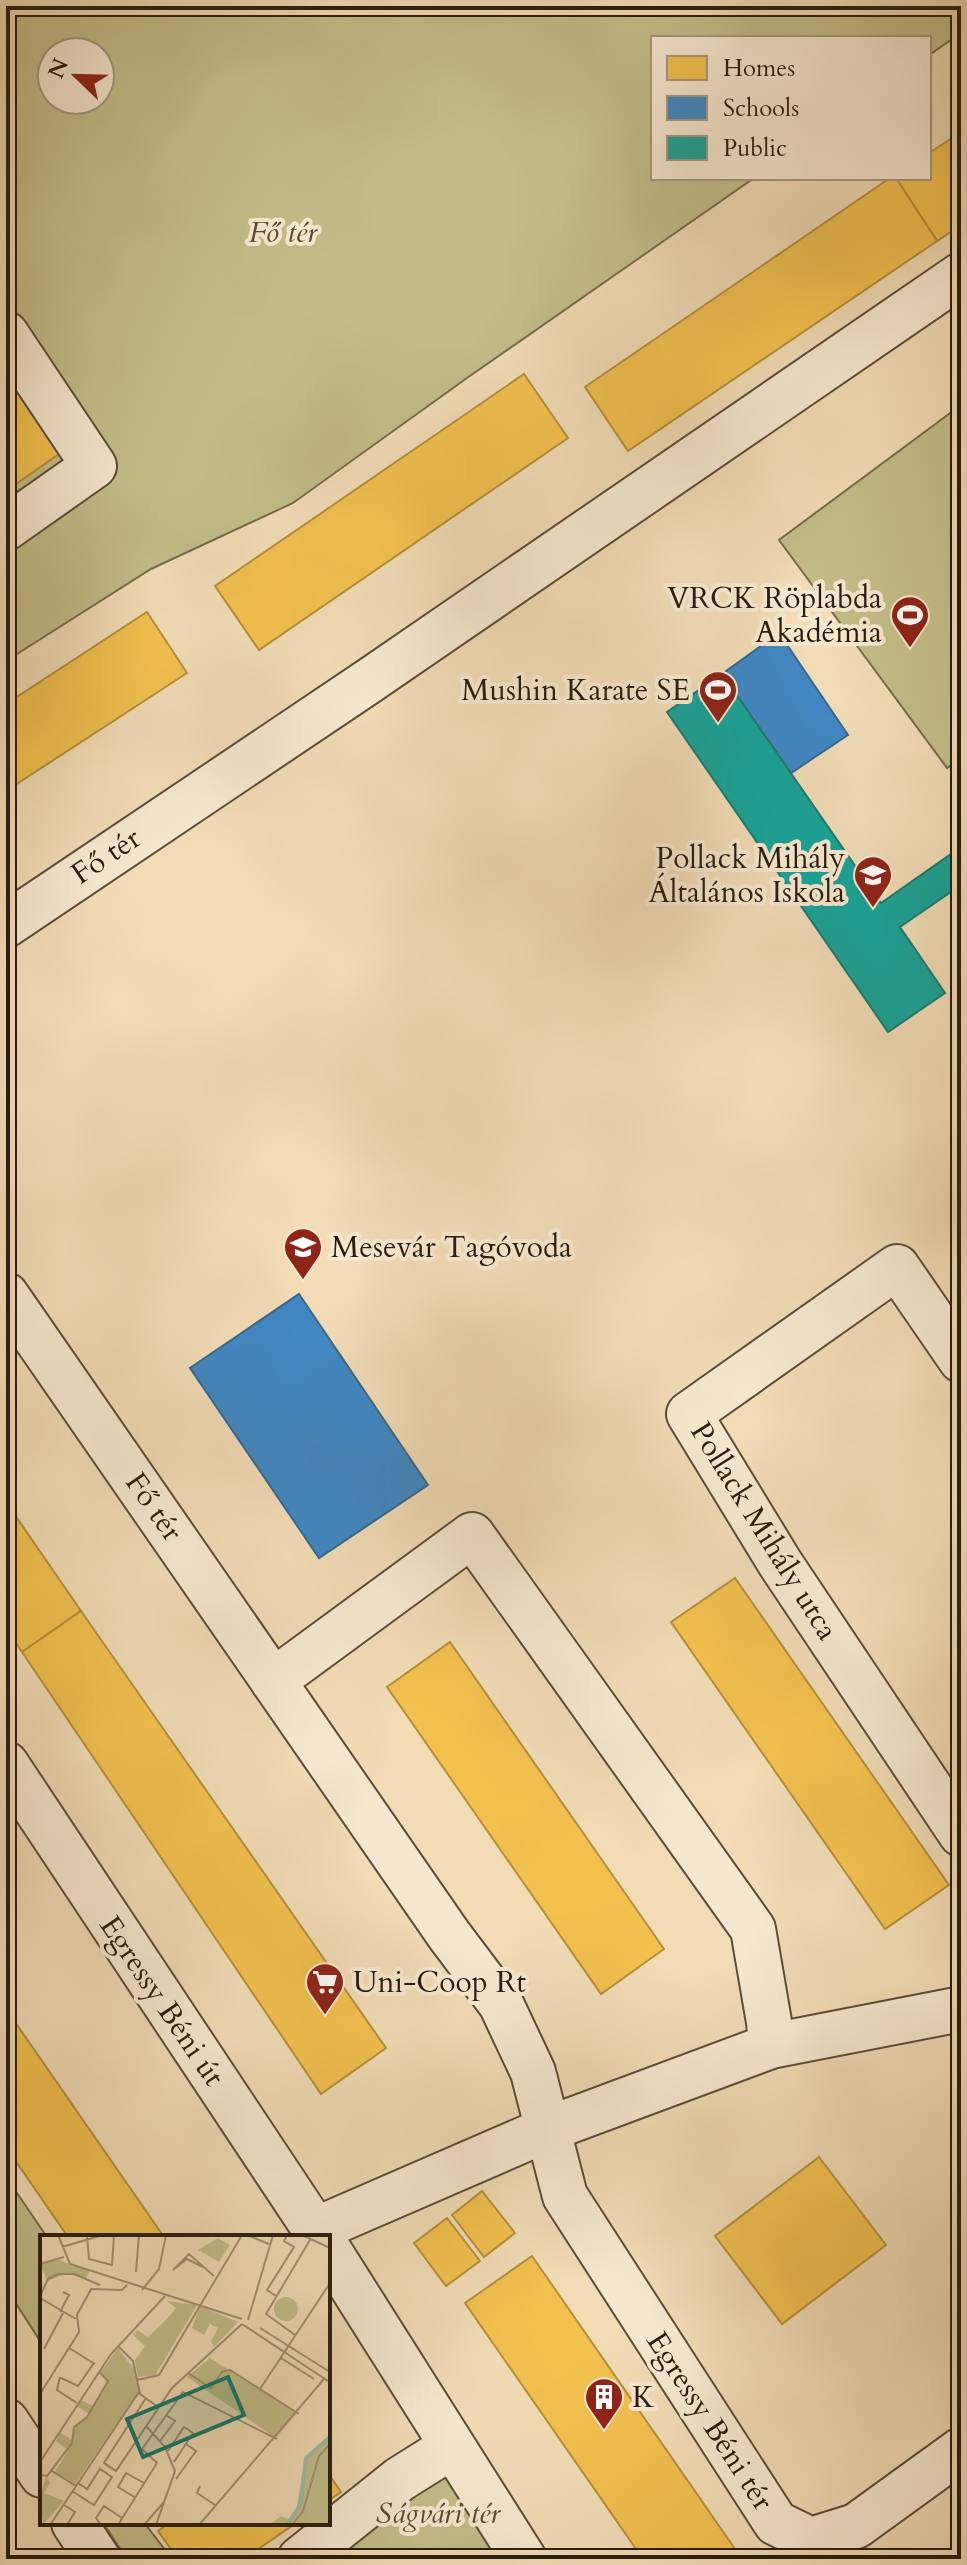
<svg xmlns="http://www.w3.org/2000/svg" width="967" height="2565" viewBox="0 0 967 2565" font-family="Cardo,serif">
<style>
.green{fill:#c2be88;stroke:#766e4c;stroke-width:2;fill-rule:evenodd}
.homes{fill:#f2c14e;stroke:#b6903c;stroke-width:2}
.schools{fill:#3f88c5;stroke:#38688f;stroke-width:2}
.public{fill:#17a398;stroke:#1c7b70;stroke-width:2}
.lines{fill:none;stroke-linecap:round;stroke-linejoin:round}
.minor-casing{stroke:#5b4d3a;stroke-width:48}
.minor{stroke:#f6e8d0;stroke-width:44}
.labels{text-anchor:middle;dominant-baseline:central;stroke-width:8;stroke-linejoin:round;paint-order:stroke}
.park-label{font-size:30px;font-style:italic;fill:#574d35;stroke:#f6e8d0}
.poi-label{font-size:30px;fill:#291d11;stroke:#f6e8d0;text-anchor:end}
.street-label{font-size:30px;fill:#291d11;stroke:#f6e8d0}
.inset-river{fill:none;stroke:#9cbca8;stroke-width:4}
.inset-road{fill:none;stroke:#a19074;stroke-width:2}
.view{fill:#0f766e;fill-opacity:0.15;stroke:#0f766e;stroke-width:4}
.inset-edge{fill:none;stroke:#291d11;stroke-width:4}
</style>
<rect width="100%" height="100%" fill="#f1dcb6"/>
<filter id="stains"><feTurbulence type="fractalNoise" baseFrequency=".0025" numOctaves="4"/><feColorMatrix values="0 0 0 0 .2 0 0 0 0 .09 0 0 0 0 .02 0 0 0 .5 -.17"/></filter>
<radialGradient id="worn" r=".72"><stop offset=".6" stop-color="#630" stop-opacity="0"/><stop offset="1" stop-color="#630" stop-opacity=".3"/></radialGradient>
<g class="green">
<path d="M6,6H961V33L929,55V38H653V178H754L467,378L293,503L151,569L6,661ZM52,52H100V100H52Z"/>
<path d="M961,405V758L947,768L779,540Z"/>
<path d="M6,2177L47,2237H42V2344L6,2288Z"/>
<path d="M451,2447L524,2559H304Z"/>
<path d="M103,2523H147L146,2525L172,2559H127Z"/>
</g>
<g class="homes">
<path d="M961,132V225L937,241L896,178H929V153Z"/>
<path d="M890,178H896L937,241L628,451L585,387Z"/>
<path d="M524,374L568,438L259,650L215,586Z"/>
<path d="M6,376L59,454L6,491Z"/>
<path d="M147,612L187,673L6,791V704Z"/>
<path d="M6,1502L81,1611L22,1652L6,1628Z"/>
<path d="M735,1578L949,1885L885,1929L671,1622Z"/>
<path d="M81,1611L386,2048L321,2094L22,1652Z"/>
<path d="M450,1642L664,1949L601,1994L387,1687Z"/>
<path d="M6,2009L164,2237H68L6,2147Z"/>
<path d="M819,2157L886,2245L782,2324L715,2236Z"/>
<path d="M482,2191L515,2233L484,2257L452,2215Z"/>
<path d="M447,2218L480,2261L446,2286L414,2243Z"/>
<path d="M532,2256L742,2559H643L465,2303Z"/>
<path d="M328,2473L341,2492L328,2501Z"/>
<path d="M169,2523H296L244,2559H178L158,2531Z"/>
</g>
<g class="schools">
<path d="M779,633L848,735L791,773L722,674Z"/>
<path d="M299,1294L428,1485L319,1558L190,1368Z"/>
</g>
<path class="public" d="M722,674L881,903L961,847V885L900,927L945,993L888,1032L667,712Z"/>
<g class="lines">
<defs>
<g id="minor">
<path d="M6,334L94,466L6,528"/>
<path d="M6,925L369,681L961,275"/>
<path d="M6,1295L449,1935L501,2004L533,2072L565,2196L776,2523L811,2540L856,2526L961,2450"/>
<path d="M961,1360L897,1267L689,1414L780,1563L961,1834"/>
<path d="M273,1681L472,1535L753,1929L769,2022L771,2046"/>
<path d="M6,1764L320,2237"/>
<path d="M315,2230L548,2129L771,2046L961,2009"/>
<path d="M328,2249L524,2559"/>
<path d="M6,2421L42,2475"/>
<path d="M74,2523L98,2559"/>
<path d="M300,2559L400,2479L451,2447"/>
</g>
</defs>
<use href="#minor" class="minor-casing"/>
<use href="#minor" class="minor"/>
</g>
<defs>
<symbol id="stadium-pin" viewBox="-11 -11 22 30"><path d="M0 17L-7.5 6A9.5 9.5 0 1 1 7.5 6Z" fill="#8f2418" stroke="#f6e8d0"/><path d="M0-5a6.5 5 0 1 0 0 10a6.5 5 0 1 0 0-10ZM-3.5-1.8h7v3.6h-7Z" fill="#fff"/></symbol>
<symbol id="school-pin" viewBox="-11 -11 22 30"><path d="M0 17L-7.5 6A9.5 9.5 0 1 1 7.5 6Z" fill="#8f2418" stroke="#f6e8d0"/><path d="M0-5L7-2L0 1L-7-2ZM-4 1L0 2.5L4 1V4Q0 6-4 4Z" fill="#fff"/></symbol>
<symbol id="supermarket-pin" viewBox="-11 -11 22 30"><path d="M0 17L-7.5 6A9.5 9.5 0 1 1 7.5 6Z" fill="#8f2418" stroke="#f6e8d0"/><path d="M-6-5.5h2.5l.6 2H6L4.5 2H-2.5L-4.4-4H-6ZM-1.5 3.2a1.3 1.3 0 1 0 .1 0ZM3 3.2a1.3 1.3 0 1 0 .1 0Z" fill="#fff"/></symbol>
<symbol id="building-pin" viewBox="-11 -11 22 30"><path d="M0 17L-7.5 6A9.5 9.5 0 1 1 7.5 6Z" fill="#8f2418" stroke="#f6e8d0"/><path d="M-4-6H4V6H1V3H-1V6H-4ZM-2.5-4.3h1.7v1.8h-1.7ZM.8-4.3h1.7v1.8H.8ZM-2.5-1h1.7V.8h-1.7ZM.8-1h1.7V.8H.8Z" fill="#fff"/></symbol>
</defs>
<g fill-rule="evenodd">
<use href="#stadium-pin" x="888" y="593" width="44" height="60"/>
<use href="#stadium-pin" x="696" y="668" width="44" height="60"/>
<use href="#school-pin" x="851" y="853" width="44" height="60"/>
<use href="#school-pin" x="281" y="1225" width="44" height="60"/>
<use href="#supermarket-pin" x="303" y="1960" width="44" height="60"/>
<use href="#building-pin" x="582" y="2375" width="44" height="60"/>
</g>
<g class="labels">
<g class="park-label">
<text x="283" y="232">Fő tér</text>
<text x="438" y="2513">Ságvári tér</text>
</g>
<g class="poi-label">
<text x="882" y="598">VRCK Röplabda<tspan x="882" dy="34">Akadémia</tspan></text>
<text x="690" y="690">Mushin Karate SE</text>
<text x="845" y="858">Pollack Mihály<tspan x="845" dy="34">Általános Iskola</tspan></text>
<text x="331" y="1247" text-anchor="start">Mesevár Tagóvoda</text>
<text x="353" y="1982" text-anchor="start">Uni-Coop Rt</text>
<text x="632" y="2397" text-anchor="start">K</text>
</g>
<g class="street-label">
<text transform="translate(106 856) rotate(-34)">Fő tér</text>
<text transform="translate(154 1507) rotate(55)">Fő tér</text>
<text transform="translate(764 1531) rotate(58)">Pollack Mihály utca</text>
<text transform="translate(162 2001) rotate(56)">Egressy Béni út</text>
<text transform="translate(710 2421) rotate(57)">Egressy Béni tér</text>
</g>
</g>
<g transform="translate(40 2235)">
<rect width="290" height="290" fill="#f1dcb6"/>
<path d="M178,3L190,10L179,27L158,15ZM19,25L50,36L46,43L25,39L7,46L0,28ZM234 74a12 12 0 1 1 24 0a12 12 0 1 1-24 0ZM127,66L157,70L115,140L98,142L95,125L105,111L93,100L97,95L108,102L127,84L136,73ZM160,71L198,87L174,112L171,106L178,93L170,89L164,100L152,93ZM78,113L95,136L99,157L35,249L15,237L28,215L16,206L20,198L33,205L34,192L49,179L37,171L41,165L53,171L68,146L60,138ZM170,123L257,178L236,203L147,142ZM290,200V290H229L241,281L250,285L256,277L265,222ZM7,241L10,248L4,258L24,266L3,290L0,258Z" fill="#c2be88"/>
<path class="inset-river" d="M247,290L261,269L266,223L290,202"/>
<path class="inset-road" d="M18,0L30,29L202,84M47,0L49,24L72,30L74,0M207,0L231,10M262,0L290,13M22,12L63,0M0,29L24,22M163,32L147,24L133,35L149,19L174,41M96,37L99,0M102,55L119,34L126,0M0,61L8,44L18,39H34L60,50M236,61L227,55L254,12L244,6L247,0M0,63L36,84M20,77L29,60L23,57M208,85L233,0M202,89L288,146M220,93L290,137M255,100L226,79L270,5M78,111L93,126L100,159L118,172M29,113L55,129M4,114L23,78M241,123L274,144M148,138L171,153L182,137L190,135L259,179M20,142L17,155L37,168M21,143L38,151L54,128M97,145L119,140L202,0M220,154L290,48M0,159L39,97L37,80L51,54L82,55L87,50M106,163L64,228L76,236L132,153L202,89M106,191L125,212L135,236L116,290M120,206L135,186L126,180M128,216L144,192L153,198L134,227M0,227L71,119L125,61M12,236L36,251M0,240L7,241L32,208L34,192L47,182L68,146L60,138M136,244L156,216L146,209M160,251L157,258L175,270M32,256L54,270L72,242L60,234L47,254L38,248M96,263L78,252L86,238L104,248M24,270L35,277L27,290M10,290L99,157M61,290L56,283L64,271L82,283M78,290L117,228L102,214L143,157L237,204M104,290L124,267M159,290L284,144M252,290L263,276L279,221L290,209"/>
<path class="view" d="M188,142L204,180L103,222L87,184Z"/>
<rect width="290" height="290" class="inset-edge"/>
</g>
<rect width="967" height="2565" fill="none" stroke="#f1dcb6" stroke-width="32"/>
<rect x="8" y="8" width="951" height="2549" fill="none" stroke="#291d11" stroke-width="4"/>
<rect x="16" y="16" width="935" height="2533" fill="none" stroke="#291d11" stroke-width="2"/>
<rect x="651" y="36" width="280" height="144" fill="#f6e8d0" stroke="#a49784" stroke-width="2"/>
<rect x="667" y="56" width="40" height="24" fill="#f2c14e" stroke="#a49784" stroke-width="2"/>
<text x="723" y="76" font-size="24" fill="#291d11">Homes</text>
<rect x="667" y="96" width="40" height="24" fill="#3f88c5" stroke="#a49784" stroke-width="2"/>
<text x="723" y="116" font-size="24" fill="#291d11">Schools</text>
<rect x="667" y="136" width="40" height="24" fill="#17a398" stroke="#a49784" stroke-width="2"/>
<text x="723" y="156" font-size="24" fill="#291d11">Public</text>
<g transform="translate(76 76) rotate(293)"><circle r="38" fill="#f6e8d0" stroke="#a49784" stroke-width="2"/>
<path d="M0-6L14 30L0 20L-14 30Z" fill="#8f2418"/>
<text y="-12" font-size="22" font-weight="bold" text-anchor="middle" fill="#291d11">N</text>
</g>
<rect width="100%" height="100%" filter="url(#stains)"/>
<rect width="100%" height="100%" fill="url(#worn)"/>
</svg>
